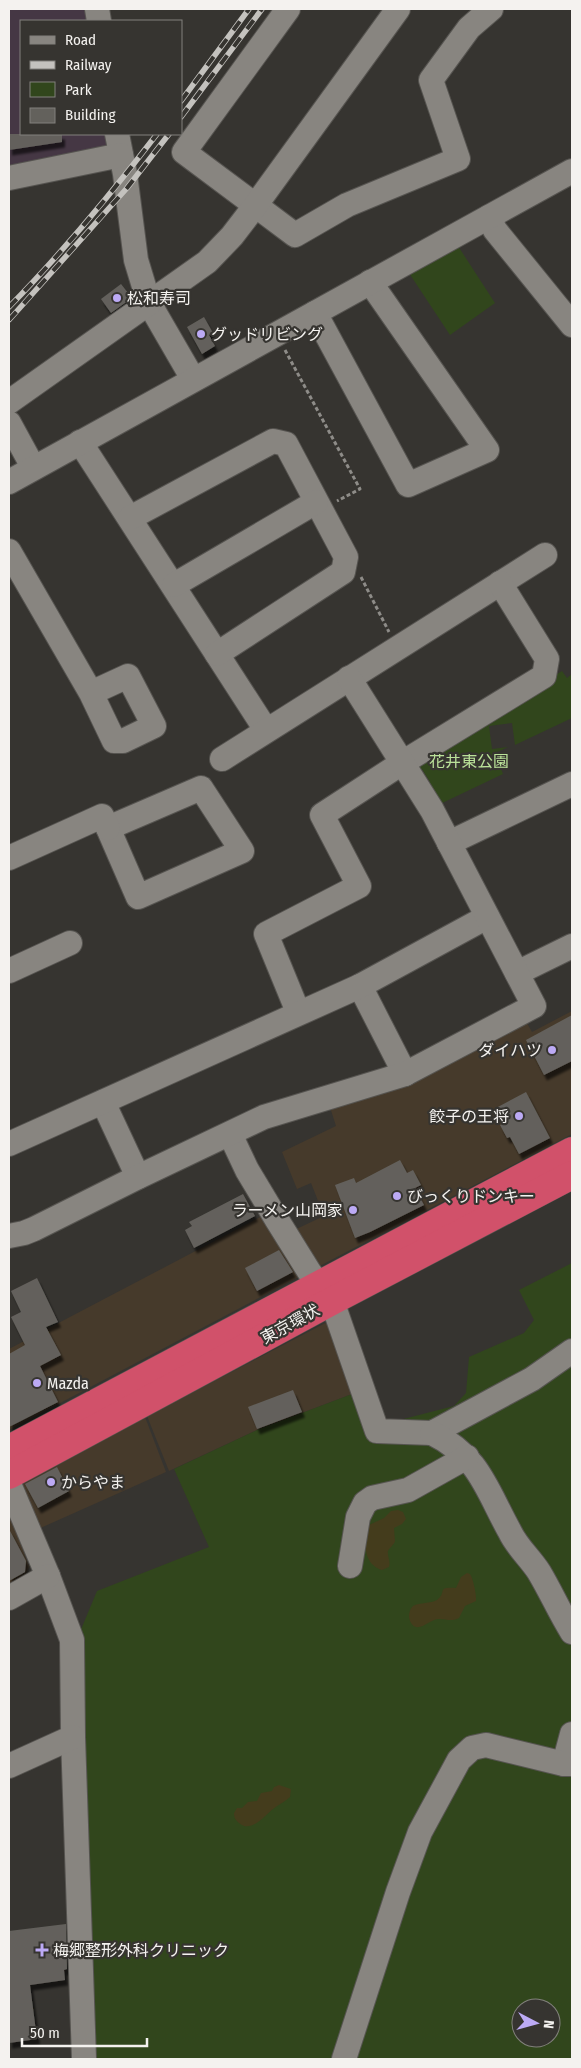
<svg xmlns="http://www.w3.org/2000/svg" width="581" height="2068" viewBox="0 0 581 2068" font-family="'Fira Sans Condensed','Noto Sans JP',sans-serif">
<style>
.commercial{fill:#463a2b}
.education{fill:#453744}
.green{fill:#31461c;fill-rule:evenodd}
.sand{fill:#443c1c}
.building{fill:#63615c;filter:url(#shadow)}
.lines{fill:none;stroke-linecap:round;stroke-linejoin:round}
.minor-casing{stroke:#565450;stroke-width:26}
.highway-casing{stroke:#565450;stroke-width:29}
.path{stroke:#8e8c88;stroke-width:3;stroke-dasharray:4 2.5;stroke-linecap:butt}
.minor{stroke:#888580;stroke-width:24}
.highway{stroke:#d1516a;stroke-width:28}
.rail-casing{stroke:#c4c2be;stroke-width:5.5}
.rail{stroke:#363430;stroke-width:4;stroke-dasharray:11;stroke-linecap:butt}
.poi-dot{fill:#bcaaf5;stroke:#363430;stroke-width:2}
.labels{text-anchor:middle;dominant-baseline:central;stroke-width:4.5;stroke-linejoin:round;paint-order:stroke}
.poi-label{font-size:16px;fill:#f4f2ef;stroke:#363430;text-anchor:start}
.park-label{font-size:16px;fill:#bae199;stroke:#363430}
.street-label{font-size:16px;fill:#f4f2ef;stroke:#363430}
</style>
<defs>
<filter id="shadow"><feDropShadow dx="3" dy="5.5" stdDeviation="1" flood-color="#0009"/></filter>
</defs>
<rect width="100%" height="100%" fill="#363430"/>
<g class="commercial">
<path d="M572,1011V1134L312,1270L290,1232L324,1216L311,1183L297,1189L282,1152L336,1126L329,1104L524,1018L532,1032Z"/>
<path d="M266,1214L304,1274L9,1430V1349Z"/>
<path d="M335,1318L360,1391L257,1430L169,1471L147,1416Z"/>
<path d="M145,1417L166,1472L36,1530L20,1484Z"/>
<path d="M9,1511L29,1567L24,1579L9,1587Z"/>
</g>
<path class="education" d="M9,9H87L89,21H21V134H107L108,139L106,147L9,167Z"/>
<g class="green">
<path d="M458,246L495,303L450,335L409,273Z"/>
<path d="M562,671L567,678L572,674V718L515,745L512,723L489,726L492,749L508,747L495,753L503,774L438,805L425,785L430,782L422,769L417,772L419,762Z"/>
<path d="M572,1263V2059H92L77,1639L97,1591L209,1547L174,1469L257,1430L360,1391L384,1424L454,1406L466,1393L469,1357L524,1333L534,1320L519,1290ZM521,2008H551V2038H521Z"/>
</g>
<g class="sand">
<path d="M398,1510L403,1512L406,1519L402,1524L394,1528L395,1541C394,1545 390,1547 388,1551C387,1556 391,1561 389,1567L382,1570C362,1563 365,1543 367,1526L384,1518L391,1511Z"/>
<path d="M467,1573L470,1574C473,1578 477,1596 476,1601L465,1606L459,1618C451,1622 447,1619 439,1619C429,1619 417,1636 410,1621C408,1616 409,1610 413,1606C420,1602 430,1604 437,1600C448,1592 435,1587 456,1588L461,1577Z"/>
<path d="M279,1785L291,1789L290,1797C285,1802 279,1804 273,1809C265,1815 251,1834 239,1823C235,1819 234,1818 234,1813L237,1808H242L248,1802L257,1801L261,1793L272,1791L274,1787Z"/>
</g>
<g class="building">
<path d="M9,134H62V142L9,150Z"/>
<path d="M121,284L132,298L111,313L101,299Z"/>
<path d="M204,317L213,333L209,335L215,346L202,354L187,327Z"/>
<path d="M572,1015V1061L544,1075L526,1040Z"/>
<path d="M526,1092L550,1138L519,1154L510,1137L507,1138L500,1125L504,1123L496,1108Z"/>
<path d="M400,1160L407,1173L413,1170L421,1185L415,1188L424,1205L370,1232L355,1238L335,1185L354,1178L356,1183Z"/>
<path d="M243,1194L255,1216L194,1248L185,1230L192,1226L189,1222Z"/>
<path d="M279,1250L293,1272L257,1291L245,1268Z"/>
<path d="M37,1278L58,1322L46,1327L61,1355L40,1366L58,1402L9,1427V1354L25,1345L11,1317L21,1312L11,1291Z"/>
<path d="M293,1390L302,1412L257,1429L248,1407Z"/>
<path d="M57,1467L69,1491L38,1508L25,1484Z"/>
<path d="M9,1529L26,1561L25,1572L9,1581Z"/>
<path d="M66,1924L67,1969L64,1970L65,1980L30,1985L37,2039L9,2043V1931Z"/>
</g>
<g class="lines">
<defs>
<g id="minor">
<path d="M97,9L99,21"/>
<path d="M288,9L184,152L295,235L347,205L458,159L431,80L469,28L491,9"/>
<path d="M117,134L125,174L136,260L149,303L193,379"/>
<path d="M9,178L121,155"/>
<path d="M489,217L495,230L572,325"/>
<path d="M315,313L408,485L487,450L370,282"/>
<path d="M9,402L207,262L232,236L255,206L398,9"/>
<path d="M9,423L33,467"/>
<path d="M80,442L266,730"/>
<path d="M9,482L572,171"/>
<path d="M130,518L273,441L286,444L346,557L343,572L217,654"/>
<path d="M9,551L91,693L114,741H123L154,726L128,676L91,693"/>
<path d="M174,585L316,502"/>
<path d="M222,759L545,555"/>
<path d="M201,788L242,851L138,897L108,828Z"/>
<path d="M449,843L572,784"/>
<path d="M9,858L102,816L108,828"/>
<path d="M9,971L70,943"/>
<path d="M517,973L572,946"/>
<path d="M360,986L405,1074"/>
<path d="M298,1012L266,934L359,886L322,815L402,763L544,676L547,659L500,583"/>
<path d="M103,1102L138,1177"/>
<path d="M230,1134L247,1170L277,1220L310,1273L332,1301L377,1431L432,1433L532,1379L572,1351"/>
<path d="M9,1144L360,986L487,917"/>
<path d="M9,1236L24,1233L34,1229L138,1177L264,1117L405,1074L534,1006L432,810L349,678"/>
<path d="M432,1433C480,1457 486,1489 510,1532C517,1547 530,1558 539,1572C551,1592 560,1613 572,1632"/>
<path d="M9,1484L48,1576L72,1640L73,1737L84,2059"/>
<path d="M350,1566L358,1517L365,1503L372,1498L408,1490L467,1457"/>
<path d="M9,1598L48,1576"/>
<path d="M564,1764L572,1734"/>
<path d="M9,1766L73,1737"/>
<path d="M344,2059L398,1892L420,1832L459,1760L472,1748L486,1745L564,1764H572"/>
</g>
<g id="highway">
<path d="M9,1449L572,1151"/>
<path d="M9,1475L332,1301L572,1175"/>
</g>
</defs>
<use href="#minor" class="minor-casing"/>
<use href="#highway" class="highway-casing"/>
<g class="path">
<path d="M285,350L360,489L337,501"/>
<path d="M361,577L389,632"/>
</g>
<use href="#minor" class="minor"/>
<use href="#highway" class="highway"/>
<defs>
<g id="rail">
<path d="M181,101L249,9"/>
<path d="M181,117L262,9"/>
<path d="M9,307C62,253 111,194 157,134"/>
<path d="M9,320L127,188L169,134"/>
</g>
</defs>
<use href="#rail" class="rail-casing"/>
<use href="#rail" class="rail"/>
</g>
<g class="poi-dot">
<circle cx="117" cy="298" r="5"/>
<circle cx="201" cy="334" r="5"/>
<circle cx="552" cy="1050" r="5"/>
<circle cx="519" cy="1116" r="5"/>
<circle cx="397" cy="1196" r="5"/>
<circle cx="353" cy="1210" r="5"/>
<circle cx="37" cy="1383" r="5"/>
<circle cx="51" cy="1482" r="5"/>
<path d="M39.5 1942.5h5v5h5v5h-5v5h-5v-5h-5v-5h5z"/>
</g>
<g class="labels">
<g class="poi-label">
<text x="127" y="298">松和寿司</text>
<text x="211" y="334">グッドリビング</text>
<text x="542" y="1050" text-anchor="end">ダイハツ</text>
<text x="509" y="1116" text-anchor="end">餃子の王将</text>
<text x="407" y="1196">びっくりドンキー</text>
<text x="343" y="1210" text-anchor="end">ラーメン山岡家</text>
<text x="47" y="1383">Mazda</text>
<text x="61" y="1482">からやま</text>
<text x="53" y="1950">梅郷整形外科クリニック</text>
</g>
<g class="park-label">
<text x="469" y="761">花井東公園</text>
</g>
<g class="street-label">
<text transform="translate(290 1324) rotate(-29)">東京環状</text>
</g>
</g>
<rect width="581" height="2068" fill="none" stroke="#f4f2ef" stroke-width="20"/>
<rect x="20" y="20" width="162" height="115" fill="#363430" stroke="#82807c"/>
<rect x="30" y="36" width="25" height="8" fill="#888580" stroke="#82807c"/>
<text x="65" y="45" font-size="15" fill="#f4f2ef">Road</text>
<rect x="30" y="61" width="25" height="8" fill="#c4c2be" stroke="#82807c"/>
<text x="65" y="70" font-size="15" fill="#f4f2ef">Railway</text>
<rect x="30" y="82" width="25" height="15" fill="#31461c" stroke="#82807c"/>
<text x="65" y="95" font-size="15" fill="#f4f2ef">Park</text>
<rect x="30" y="108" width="25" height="15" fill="#63615c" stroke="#82807c"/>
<text x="65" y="120" font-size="15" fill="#f4f2ef">Building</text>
<g transform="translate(536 2023) rotate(96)"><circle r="24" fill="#363430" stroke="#82807c"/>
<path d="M0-4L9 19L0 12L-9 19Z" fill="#bcaaf5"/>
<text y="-8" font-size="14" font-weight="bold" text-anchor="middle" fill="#f4f2ef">N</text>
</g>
<path d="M22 2038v8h125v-8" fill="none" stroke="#f4f2ef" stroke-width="2.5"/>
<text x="30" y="2038" font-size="15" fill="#f4f2ef" stroke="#363430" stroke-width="4" paint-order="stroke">50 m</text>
</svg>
